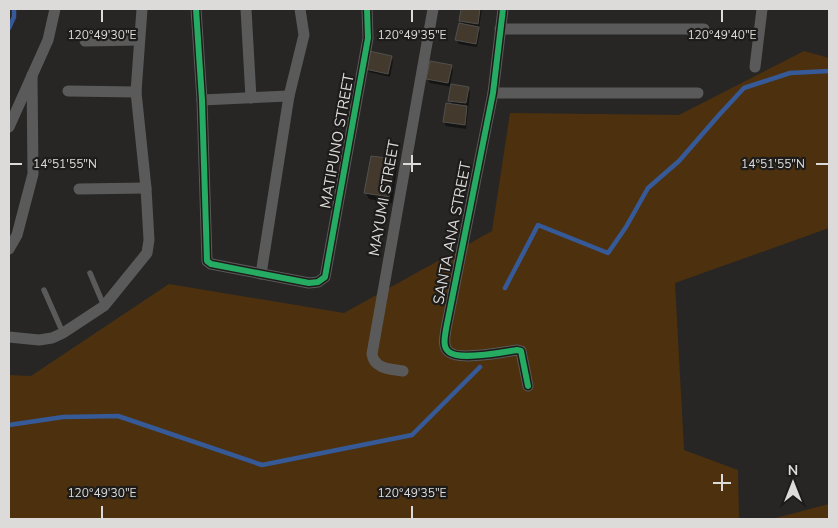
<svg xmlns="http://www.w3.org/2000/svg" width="838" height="528" viewBox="0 0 838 528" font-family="'Nunito Sans',sans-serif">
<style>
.green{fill:#4d310e}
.shadow{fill:#0007}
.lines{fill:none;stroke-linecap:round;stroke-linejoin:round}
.stream{stroke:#365a98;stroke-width:4.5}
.building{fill:#433a2d;stroke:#51504e}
.service{stroke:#5a5a5a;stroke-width:5.5}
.minor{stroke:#5a5a5a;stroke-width:11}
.cycleway-casing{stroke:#1e1c1a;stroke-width:9}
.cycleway{stroke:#26ab63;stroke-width:6}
.ticks{fill:none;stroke:#dddbd9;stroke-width:2}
.labels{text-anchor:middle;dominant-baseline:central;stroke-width:4.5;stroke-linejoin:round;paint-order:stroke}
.street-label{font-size:15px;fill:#dddbd9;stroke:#1e1c1a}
.ticks-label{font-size:12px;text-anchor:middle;fill:#dddbd9;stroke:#1e1c1a;stroke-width:4.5;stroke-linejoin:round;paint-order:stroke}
</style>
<rect width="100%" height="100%" fill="#272624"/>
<g class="green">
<path d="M804,51L829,58V228L675,283L684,450L738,470L739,519H9V375L31,376L169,284L344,313L492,231L510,113L679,115Z"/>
<path d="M829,504V519H772Z"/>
</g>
<g class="shadow">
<path d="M462,9H482L479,27H477L480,32L477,47L459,44L457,40L463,25L460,21Z"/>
<path d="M391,57L393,61L390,77L369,72L366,68Z"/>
<path d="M451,66L453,70L450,85L468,88L470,92L466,129L446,126L444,122L452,105L450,100L452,87L430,83L428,79Z"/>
<path d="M394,161L397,167L392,203L369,199L366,193Z"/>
</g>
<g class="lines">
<g class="stream">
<path d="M9,28L14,17V9"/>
<path d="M505,288L538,225L608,253L626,227L648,188L679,161L719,115L744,88L790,73L829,71"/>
<path d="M9,425L63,417L118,416L262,465L412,435L480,367"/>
</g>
</g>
<g class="building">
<path d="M461,9H480L478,24L459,21Z"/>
<path d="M459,23L479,27L476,44L455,40Z"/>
<path d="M369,51L392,56L388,74L365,69Z"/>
<path d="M430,61L452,65L448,83L426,79Z"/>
<path d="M451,84L469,87L466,103L448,101Z"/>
<path d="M446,103L467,106L465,125L443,122Z"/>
<path d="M371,156L395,159L389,197L364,193Z"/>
</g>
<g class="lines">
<g class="service">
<path d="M90,273L104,306"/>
<path d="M44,290L63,333"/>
</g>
<g class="minor">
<path d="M196,9L202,100L207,261L211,264L309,283L318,282L325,277L368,38L367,9"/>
<path d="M246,9L251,98"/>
<path d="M503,9L493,93L446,329C445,336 442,347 449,352C459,361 503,352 517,350L521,351L528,386"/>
<path d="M500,29H704"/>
<path d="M85,41L139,40"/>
<path d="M755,67L762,9"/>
<path d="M68,91L136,92"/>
<path d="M493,93H698"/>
<path d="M202,100L289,96"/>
<path d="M9,127L48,40L55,9"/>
<path d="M79,189L146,188"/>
<path d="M9,249L17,235L33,174L32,75"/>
<path d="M261,274L289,96L304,35L300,9"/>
<path d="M9,337L39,340L52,338L63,333L104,306L147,253L149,240L146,188L136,92L142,9"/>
<path d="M403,371C391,369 374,369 372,354L433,9"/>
</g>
<defs>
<g id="cycleway">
<path d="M196,9L202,100L207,261L211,264L309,283L318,282L325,277L368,38L367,9"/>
<path d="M503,9L493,93L446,329C445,336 442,347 449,352C459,361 503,352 517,350L521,351L528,386"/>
</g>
</defs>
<use href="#cycleway" class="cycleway-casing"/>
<use href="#cycleway" class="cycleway"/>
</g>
<path class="ticks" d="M102,10V22M412,10V22M722,10V22M412,155V172M10,164H22M403,164H421M816,164H828M722,474V491M713,483H731M102,506V518M412,506V518"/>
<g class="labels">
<g class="street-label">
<text transform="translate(337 141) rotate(-80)">MATIPUNO STREET</text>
<text transform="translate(384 198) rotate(-80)">MAYUMI STREET</text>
<text transform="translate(452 233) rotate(-79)">SANTA ANA STREET</text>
</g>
</g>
<g class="ticks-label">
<text x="102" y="39">120°49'30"E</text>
<text x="412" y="39">120°49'35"E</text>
<text x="722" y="39">120°49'40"E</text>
<text x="65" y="168">14°51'55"N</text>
<text x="773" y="168">14°51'55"N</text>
<text x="102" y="497">120°49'30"E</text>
<text x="412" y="497">120°49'35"E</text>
</g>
<rect width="838" height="528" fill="none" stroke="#dddbd9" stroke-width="20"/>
<g transform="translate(793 483)" stroke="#1e1c1a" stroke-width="4" paint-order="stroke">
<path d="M0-4L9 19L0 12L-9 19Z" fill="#dddbd9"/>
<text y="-8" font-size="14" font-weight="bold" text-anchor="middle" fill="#dddbd9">N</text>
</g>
</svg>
